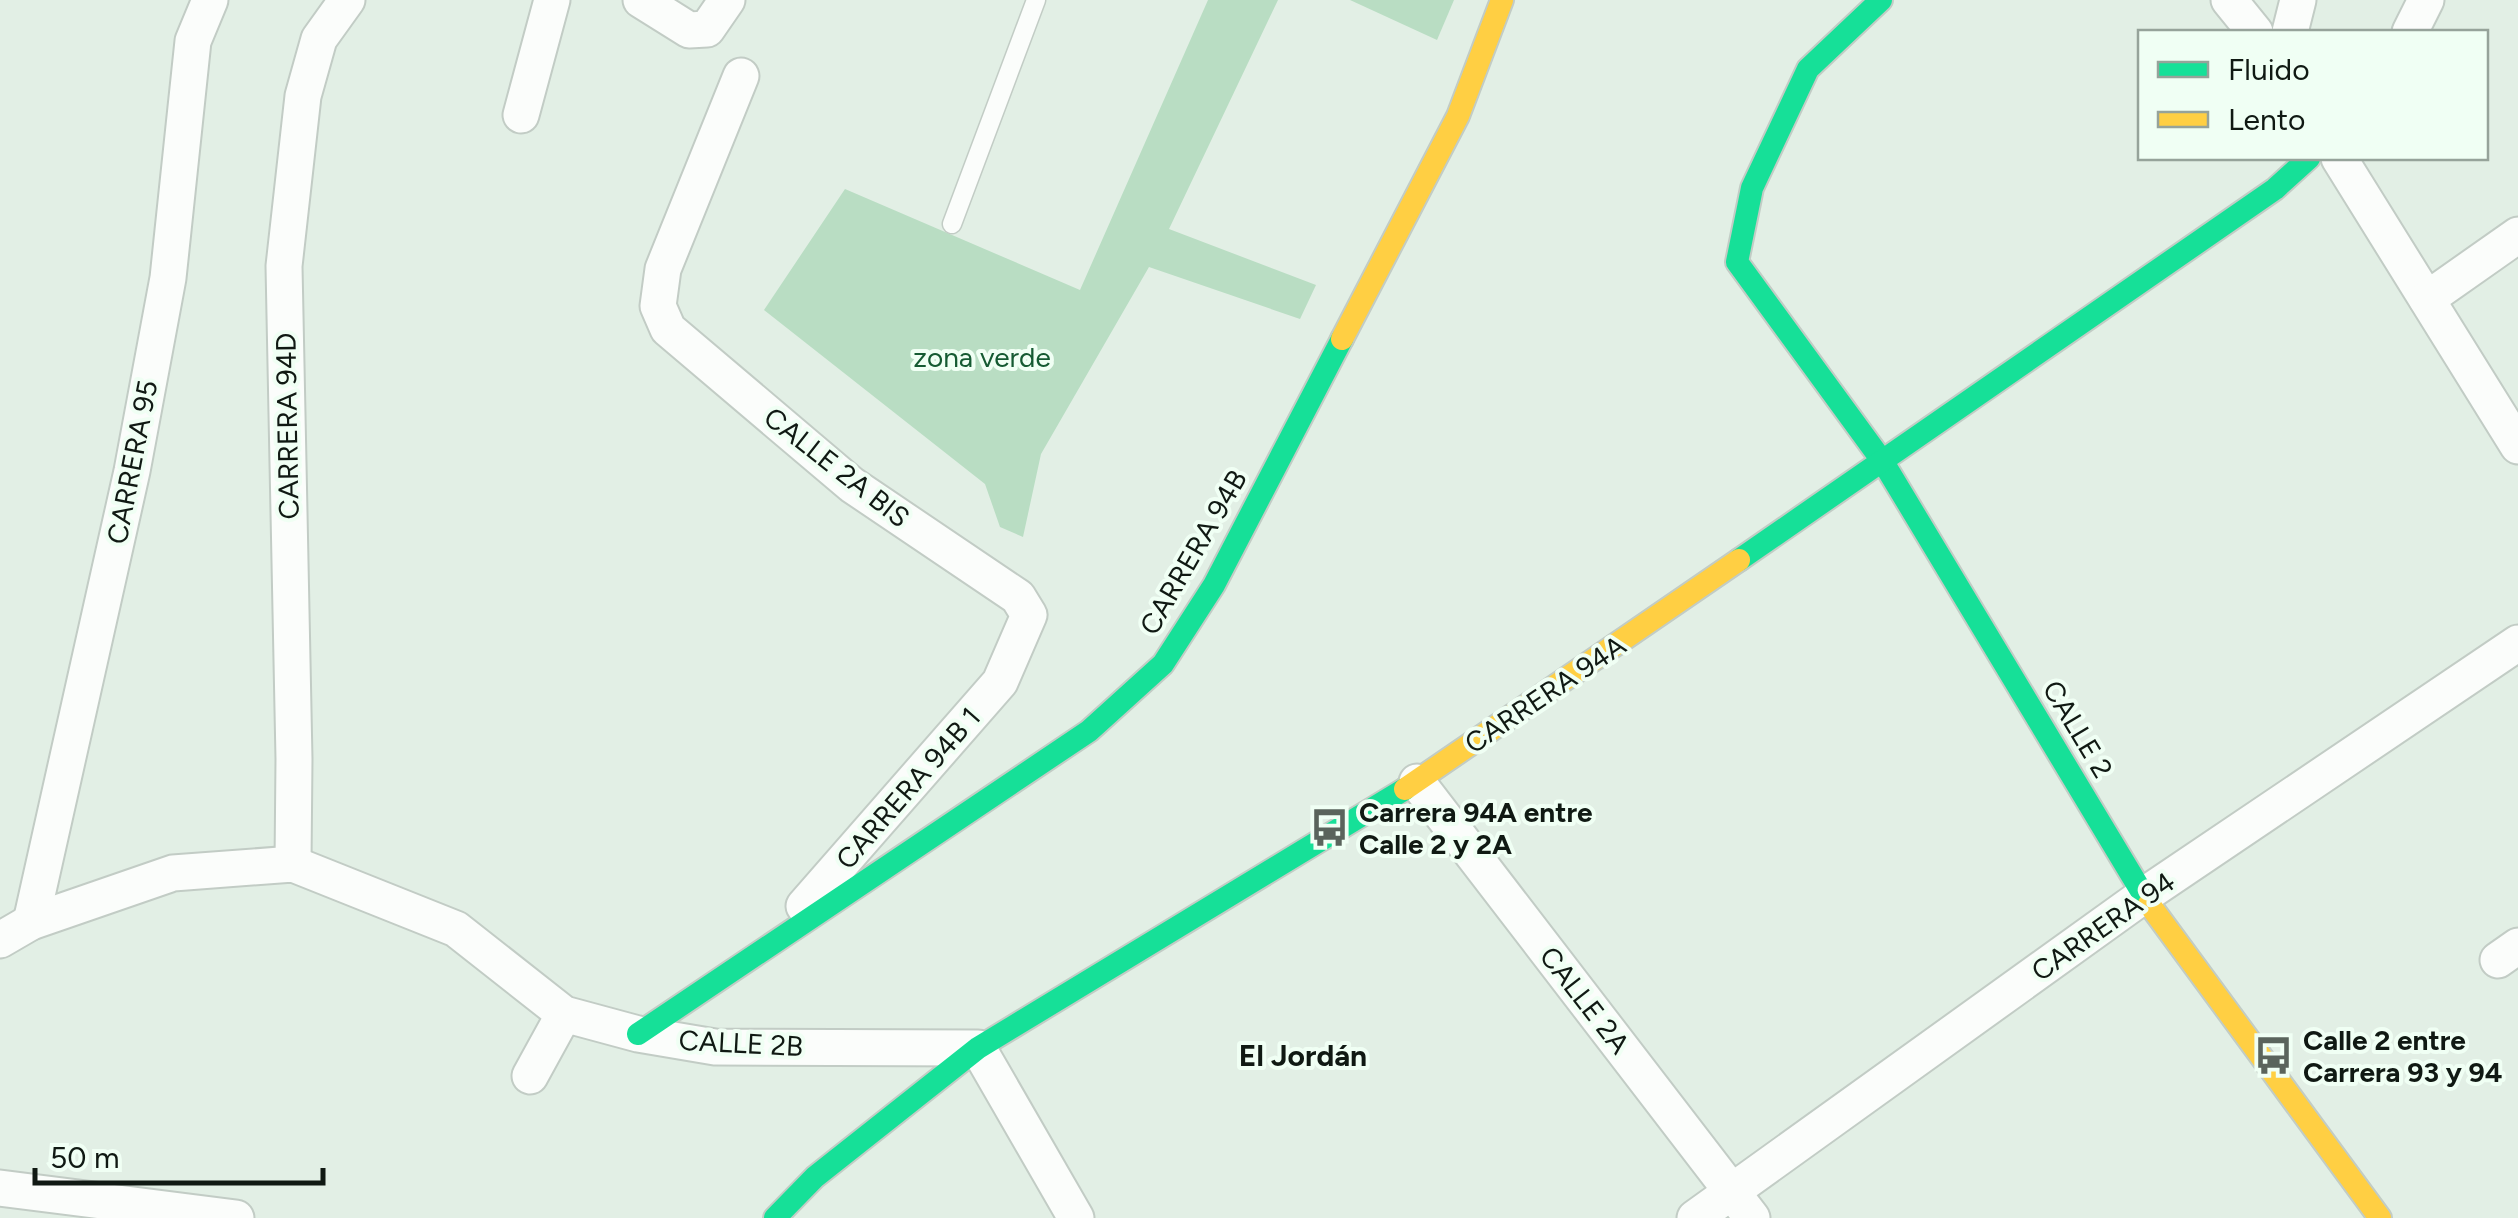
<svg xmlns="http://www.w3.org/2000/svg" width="2518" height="1218" viewBox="0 0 2518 1218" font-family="Figtree,sans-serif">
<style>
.green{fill:#b9ddc3}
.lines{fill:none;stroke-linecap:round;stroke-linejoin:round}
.lane-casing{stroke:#c2ccc5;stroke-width:21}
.street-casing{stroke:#c2ccc5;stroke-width:39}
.fast-casing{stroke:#c2ccc5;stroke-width:26}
.slow-casing{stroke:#c2ccc5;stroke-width:26}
.lane{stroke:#fbfdfb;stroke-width:18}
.street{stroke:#fbfdfb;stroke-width:35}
.fast{stroke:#16e098;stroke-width:22}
.slow{stroke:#ffcf43;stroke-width:22}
.labels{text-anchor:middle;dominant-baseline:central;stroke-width:8;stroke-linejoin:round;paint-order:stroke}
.park-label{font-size:28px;fill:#155a32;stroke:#f0fff4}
.street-label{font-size:28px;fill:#101913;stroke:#f0fff4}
.poi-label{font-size:28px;font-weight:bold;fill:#101913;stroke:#f0fff4;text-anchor:start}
.neighbourhood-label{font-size:30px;font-weight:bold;fill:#101913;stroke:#f0fff4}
</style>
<rect width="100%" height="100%" fill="#e2efe5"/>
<g class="green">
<path d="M1208,0H1278L1169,229L1316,285L1300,319L1149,267L1041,454L1023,537L1000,527L985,484L764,310L845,189L1080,290Z"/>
<path d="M1350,0H1454L1437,40Z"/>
</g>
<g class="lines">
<defs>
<path id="lane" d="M952,224L1036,0"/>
<g id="street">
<path d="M641,0L689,30L707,29L727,0"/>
<path d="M2229,0L2255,32"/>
<path d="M2290,32L2298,0"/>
<path d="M2410,32L2426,0"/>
<path d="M741,76L663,269L658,306L668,329L852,485L1018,597L1029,615L1000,682L804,906"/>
<path d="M521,115L552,0"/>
<path d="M2339,158L2518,446"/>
<path d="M2427,299L2518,235"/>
<path d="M1417,782L1752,1218"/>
<path d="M293,864L294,759L284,266L303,96L319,39L347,0"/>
<path d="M31,922L132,471L168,278L193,41L210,0"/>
<path d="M0,940L31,922L173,873L293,864L456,929L564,1014L638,1034L715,1047L978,1048L1076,1218"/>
<path d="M2498,960L2518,946"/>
<path d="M530,1076L564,1014"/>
<path d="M0,1188L236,1218"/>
<path d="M1695,1218L2143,896L2518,643"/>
</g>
<g id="fast">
<path d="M1881,0L1808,69L1752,188L1737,262L1883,462L2149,904"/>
<path d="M1739,560L2275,189L2309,158"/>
<path d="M638,1034L1089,731L1163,664L1214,585L1342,339"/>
<path d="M775,1218L815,1177L978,1048L1405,789"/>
</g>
<g id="slow">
<path d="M1342,339L1458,116L1502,0"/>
<path d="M1405,789L1739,560"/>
<path d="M2149,904L2380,1218"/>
</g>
</defs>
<use href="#lane" class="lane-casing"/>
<use href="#street" class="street-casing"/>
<use href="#fast" class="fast-casing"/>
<use href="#slow" class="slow-casing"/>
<use href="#lane" class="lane"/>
<use href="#street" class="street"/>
<use href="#fast" class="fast"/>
<use href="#slow" class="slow"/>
</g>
<defs>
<symbol id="bus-bare" viewBox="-9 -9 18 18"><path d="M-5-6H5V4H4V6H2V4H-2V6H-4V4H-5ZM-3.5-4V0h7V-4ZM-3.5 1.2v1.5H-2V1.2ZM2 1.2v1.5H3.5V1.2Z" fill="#5a645c" stroke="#f0fff4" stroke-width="2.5" paint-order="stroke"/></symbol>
</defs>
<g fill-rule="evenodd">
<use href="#bus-bare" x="1302" y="800" width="55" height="55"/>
<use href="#bus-bare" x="2246" y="1028" width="55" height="55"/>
</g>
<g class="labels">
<g class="park-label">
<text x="982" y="357">zona verde</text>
</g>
<g class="street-label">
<text transform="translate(287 426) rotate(-91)">CARRERA 94D</text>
<text transform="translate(132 462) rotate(-79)">CARRERA 95</text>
<text transform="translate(837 467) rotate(38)">CALLE 2A BIS</text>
<text transform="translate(1193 552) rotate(-60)">CARRERA 94B</text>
<text transform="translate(1545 694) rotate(-34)">CARRERA 94A</text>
<text transform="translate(2078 729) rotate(59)">CALLE 2</text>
<text transform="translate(908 788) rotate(-49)">CARRERA 94B 1</text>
<text transform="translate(2103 926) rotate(-35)">CARRERA 94</text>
<text transform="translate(1585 1000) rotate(52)">CALLE 2A</text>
<text transform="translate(741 1043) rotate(3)">CALLE 2B</text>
</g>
<g class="poi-label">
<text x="1359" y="812">Carrera 94A entre<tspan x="1359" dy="32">Calle 2 y 2A</tspan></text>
<text x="2303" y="1040">Calle 2 entre<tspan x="2303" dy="32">Carrera 93 y 94</tspan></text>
</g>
<g class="neighbourhood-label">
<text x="1303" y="1055">El Jordán</text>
</g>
</g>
<rect x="2138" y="30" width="350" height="130" fill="#f0fff4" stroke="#96a39a" stroke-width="2.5"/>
<rect x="2158" y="62" width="50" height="15" fill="#16e098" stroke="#96a39a" stroke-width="2.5"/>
<text x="2228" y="80" font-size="30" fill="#101913">Fluido</text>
<rect x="2158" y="112" width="50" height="15" fill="#ffcf43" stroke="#96a39a" stroke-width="2.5"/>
<text x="2228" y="130" font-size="30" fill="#101913">Lento</text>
<path d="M35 1168v15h288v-15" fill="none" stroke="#101913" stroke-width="5"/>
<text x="50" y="1168" font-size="30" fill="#101913" stroke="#f0fff4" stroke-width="8" paint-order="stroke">50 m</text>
</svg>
